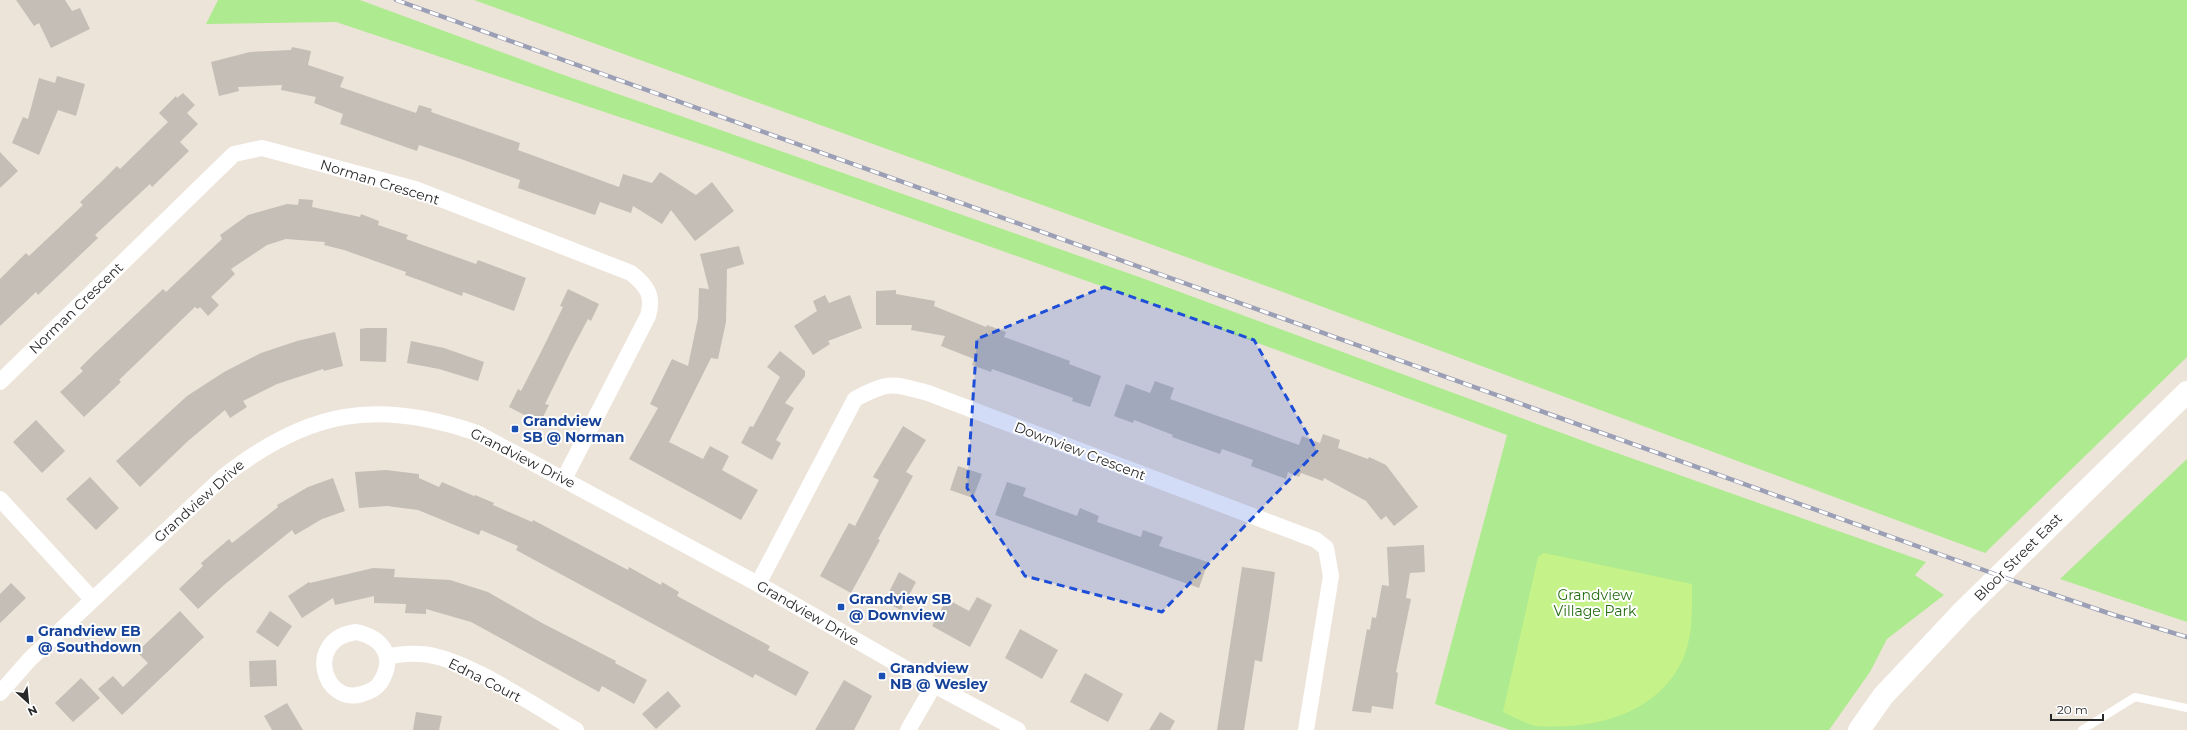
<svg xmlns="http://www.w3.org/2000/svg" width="2187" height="730" viewBox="0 0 2187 730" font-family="Montserrat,sans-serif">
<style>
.green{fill:#aeea8f}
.pitch{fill:#c6f389}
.building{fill:#c4beb6}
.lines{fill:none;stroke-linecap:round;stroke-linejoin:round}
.service{stroke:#fff;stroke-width:8}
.minor{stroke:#fff;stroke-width:16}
.secondary{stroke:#fff;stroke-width:22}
.rail-casing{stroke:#9b9fb6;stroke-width:4.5}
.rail{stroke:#fff;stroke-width:3;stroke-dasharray:9;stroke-linecap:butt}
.marked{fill:#1d4ed8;fill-opacity:0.2;stroke:#1d4ed8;stroke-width:3;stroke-dasharray:8 5;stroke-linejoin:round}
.transit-dot{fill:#1a4fb4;stroke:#fff;stroke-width:1.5}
.labels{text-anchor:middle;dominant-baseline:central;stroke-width:4;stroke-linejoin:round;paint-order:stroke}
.street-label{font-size:14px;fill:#292929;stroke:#fff}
.transit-label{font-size:14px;font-weight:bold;fill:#164399;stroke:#fff;text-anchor:start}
.park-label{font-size:14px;fill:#256d12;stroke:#fff}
</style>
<rect width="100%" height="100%" fill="#ede4d9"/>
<g class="green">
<path d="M218,0H360L558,73L1142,278L1597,446L1926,562L1915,575L1944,595L1887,639L1870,672L1829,730H1510L1435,704L1507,435L1160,307L724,152L336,22L206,24Z"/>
<path d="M474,0H2187V357L1985,553L1261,284Z"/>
<path d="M2187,459V622L2060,579Z"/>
</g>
<path class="pitch" d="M1544,553L1692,584C1692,609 1693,636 1683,659C1658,714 1594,730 1537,726C1526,724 1514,717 1503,712L1538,557Z"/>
<g class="building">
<path d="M16,0H65L72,11L80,8L90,29L51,48L39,23L34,26Z"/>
<path d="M292,47L311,51L308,65L344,77L340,87L416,113L419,105L432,109L431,112L520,143L518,150L619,187L623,174L652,183L660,172L696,195L712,182L734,211L695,241L671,210L662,224L633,206L631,213L600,202L595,215L518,188L520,180L461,159L419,145L417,151L340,124L343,114L314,103L316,97L281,90L282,85L238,87L239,91L219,96L211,62L250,52L291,50Z"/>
<path d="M57,76L85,84L76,116L58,110L39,155L12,143L23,117L28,119L39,78L55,83Z"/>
<path d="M183,93L195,105L187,113L198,124L180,142L189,151L152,187L150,184L95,235L98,238L38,295L36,292L0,326V279L26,253L29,256L83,205L80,202L100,183L117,166L120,169L168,122L159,113L176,96L177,98Z"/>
<path d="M0,152L18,171L0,188Z"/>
<path d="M299,199L313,200L312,207L360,217L361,214L379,221L378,225L408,235L406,239L476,264L478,260L526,278L514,311L463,292L462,296L422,281L405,275L406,272L344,250L324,245L325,242L286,239L267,245L231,269L235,274L211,297L219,305L208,316L200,307L198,309L195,307L119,380L121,382L84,417L60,392L83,371L80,368L94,354L163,289L166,292L222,239L220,235L248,215L287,204L298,205Z"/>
<path d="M739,246L744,264L727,269L726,322L718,359L711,358L669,442L703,459L710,446L729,456L722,470L758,490L741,520L629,459L658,408L650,404L672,359L688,366L698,318L699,288L709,289L700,254Z"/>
<path d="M568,289L599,304L591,321L588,319L571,351L545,404L549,405L540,423L509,407L518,389L521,391L541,352L563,307L560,306Z"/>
<path d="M896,290V294L935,301L934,306L986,327L987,325L1006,332L1004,337L1070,361L1069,364L1101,376L1090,407L1072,401L1073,398L992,369L991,372L972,365L974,359L941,346L945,336L911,330L912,325H876V291Z"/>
<path d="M825,295L829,303L850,295L862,328L828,341L830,344L813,355L794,326L817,311L813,301Z"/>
<path d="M366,328H387L386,362L360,361V329Z"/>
<path d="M335,332L343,366L324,371L323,369L277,384L243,401L247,407L230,418L225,410L188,441L140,487L116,461L187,396L224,372L261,353L297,341Z"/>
<path d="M411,341L444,348L484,362L478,381L439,369L407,363Z"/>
<path d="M780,351L805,371V376L785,403L794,408L776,440L781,443L772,460L741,443L750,426L753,427L780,377L767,367Z"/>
<path d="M1155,381L1174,388L1170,399L1299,445L1302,436L1320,443L1323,434L1340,440L1338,448L1368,459L1369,457L1386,465L1418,507L1394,526L1386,516L1381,520L1366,501L1324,478L1323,481L1301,473L1299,477L1288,472L1286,479L1251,466L1253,460L1222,449L1220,454L1172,437L1173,435L1134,420L1133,423L1114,416L1126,384L1150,393Z"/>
<path d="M36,420L65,451L42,473L13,442Z"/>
<path d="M903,426L926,440L906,472L913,476L878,539L880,540L851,593L820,576L849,523L855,526L879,480L873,477Z"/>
<path d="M958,466L982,474L973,498L950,490Z"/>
<path d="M386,470L419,474V478L439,487L442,482L474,496L475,495L494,503L493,505L532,522L533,520L628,570L629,567L661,585L662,582L679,592L677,596L770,646L768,650L809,672L796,696L755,674L753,678L516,550L518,546L481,530L479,535L418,510L387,506L359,508L355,472Z"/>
<path d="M90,477L119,508L96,530L66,499Z"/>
<path d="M333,478L345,511L322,519L295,535L292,530L224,585L198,609L179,589L203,566L201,563L229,539L232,543L278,507L277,505L308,487Z"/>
<path d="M1007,482L1026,488L1023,496L1077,516L1080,508L1099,516L1097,522L1141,537L1143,530L1163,537L1159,546L1208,562L1199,588L995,515Z"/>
<path d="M1424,545L1425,572L1410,573L1406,598L1411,599L1396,672L1398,673L1393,709L1372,706L1371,713L1352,711L1367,629L1370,630L1372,617L1376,618L1382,585L1389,586L1387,547Z"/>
<path d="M1242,567L1275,572L1271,603L1262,662L1255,660L1244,730H1217Z"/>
<path d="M373,568L395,569L394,577L450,580L488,592L542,623L616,661L615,663L647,680L634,704L602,686L599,692L471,622L426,609V614L405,613L406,604L374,603V596L335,605L333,598L302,618L288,596L309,582L310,583Z"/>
<path d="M899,572L916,582L901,610L884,602Z"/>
<path d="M11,583L26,598L0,623V594Z"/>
<path d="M977,597L992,605L970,647L932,626L947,599L969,611Z"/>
<path d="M180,611L204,637L122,715L98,689L113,676L123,687L148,663L137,652Z"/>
<path d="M270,611L292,626L278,647L256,632Z"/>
<path d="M1020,629L1058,650L1042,679L1005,658Z"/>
<path d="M276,660L277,686L250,687L249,661Z"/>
<path d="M1085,673L1123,694L1108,722L1070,702Z"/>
<path d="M81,678L100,698L73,722L55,703Z"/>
<path d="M844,680L872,696L854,730H815Z"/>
<path d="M668,691L681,706L656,729L642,714Z"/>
<path d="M287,703L303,730H272L264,716Z"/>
<path d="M416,712L442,716L439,730H413Z"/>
<path d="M1160,712L1175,721L1170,730H1149Z"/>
</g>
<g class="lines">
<path class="service" d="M2082,730L2135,697L2187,708"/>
<g class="minor">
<path d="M0,382L234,154L262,148L415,189L631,273C647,286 654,295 648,316L564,479"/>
<path d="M0,499L92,599"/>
<path d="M758,584L855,399C890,381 891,383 928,393L1316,540L1326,548L1331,576L1306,730"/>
<path d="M356,632C384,638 396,658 380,683C376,689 369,692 362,694C323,706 304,639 356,632Z"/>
<path d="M387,656C398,655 410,653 421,654C463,656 538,708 576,730"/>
<path d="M0,693L30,659L223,477C307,411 375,398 477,433L758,584L934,685L1018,730"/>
<path d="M908,730L934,685"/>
</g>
<path class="secondary" d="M1859,730L1883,696L1963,611L2187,392"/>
<defs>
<path id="rail" d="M396,0L2017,582L2114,615L2187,637"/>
</defs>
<use href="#rail" class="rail-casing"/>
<use href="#rail" class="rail"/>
</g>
<path class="marked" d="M1104,287L1254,340L1317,451L1162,612L1025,576L967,488L977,339Z"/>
<g class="transit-dot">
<rect x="511" y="425" width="8" height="8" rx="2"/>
<rect x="837" y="603" width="8" height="8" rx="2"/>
<rect x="26" y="635" width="8" height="8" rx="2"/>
<rect x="878" y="672" width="8" height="8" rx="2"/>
</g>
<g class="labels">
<g class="street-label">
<text transform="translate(380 182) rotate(17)">Norman Crescent</text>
<text transform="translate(76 308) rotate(-44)">Norman Crescent</text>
<text transform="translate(1080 451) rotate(21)">Downview Crescent</text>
<text transform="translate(523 458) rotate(27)">Grandview Drive</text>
<text transform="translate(199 501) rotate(-42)">Grandview Drive</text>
<text transform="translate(2018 557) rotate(-45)">Bloor Street East</text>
<text transform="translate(808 613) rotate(30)">Grandview Drive</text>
<text transform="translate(485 680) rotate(27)">Edna Court</text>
</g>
<g class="transit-label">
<text x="523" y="421">Grandview<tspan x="523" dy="16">SB @ Norman</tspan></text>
<text x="849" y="599">Grandview SB<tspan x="849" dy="16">@ Downview</tspan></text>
<text x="38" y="631">Grandview EB<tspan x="38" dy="16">@ Southdown</tspan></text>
<text x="890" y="668">Grandview<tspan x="890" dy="16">NB @ Wesley</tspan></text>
</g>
<g class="park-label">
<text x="1595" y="595">Grandview<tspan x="1595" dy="16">Village Park</tspan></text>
</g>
</g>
<g transform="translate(28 702) rotate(153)" stroke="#ffffff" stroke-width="3" paint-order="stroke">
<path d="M0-3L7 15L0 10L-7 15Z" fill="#292929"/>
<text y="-6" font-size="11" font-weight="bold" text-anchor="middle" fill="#292929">N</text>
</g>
<path d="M2051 714v6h52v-6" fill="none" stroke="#292929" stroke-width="2"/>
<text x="2057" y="714" font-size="12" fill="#292929" stroke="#ffffff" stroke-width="3" paint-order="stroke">20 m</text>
</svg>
